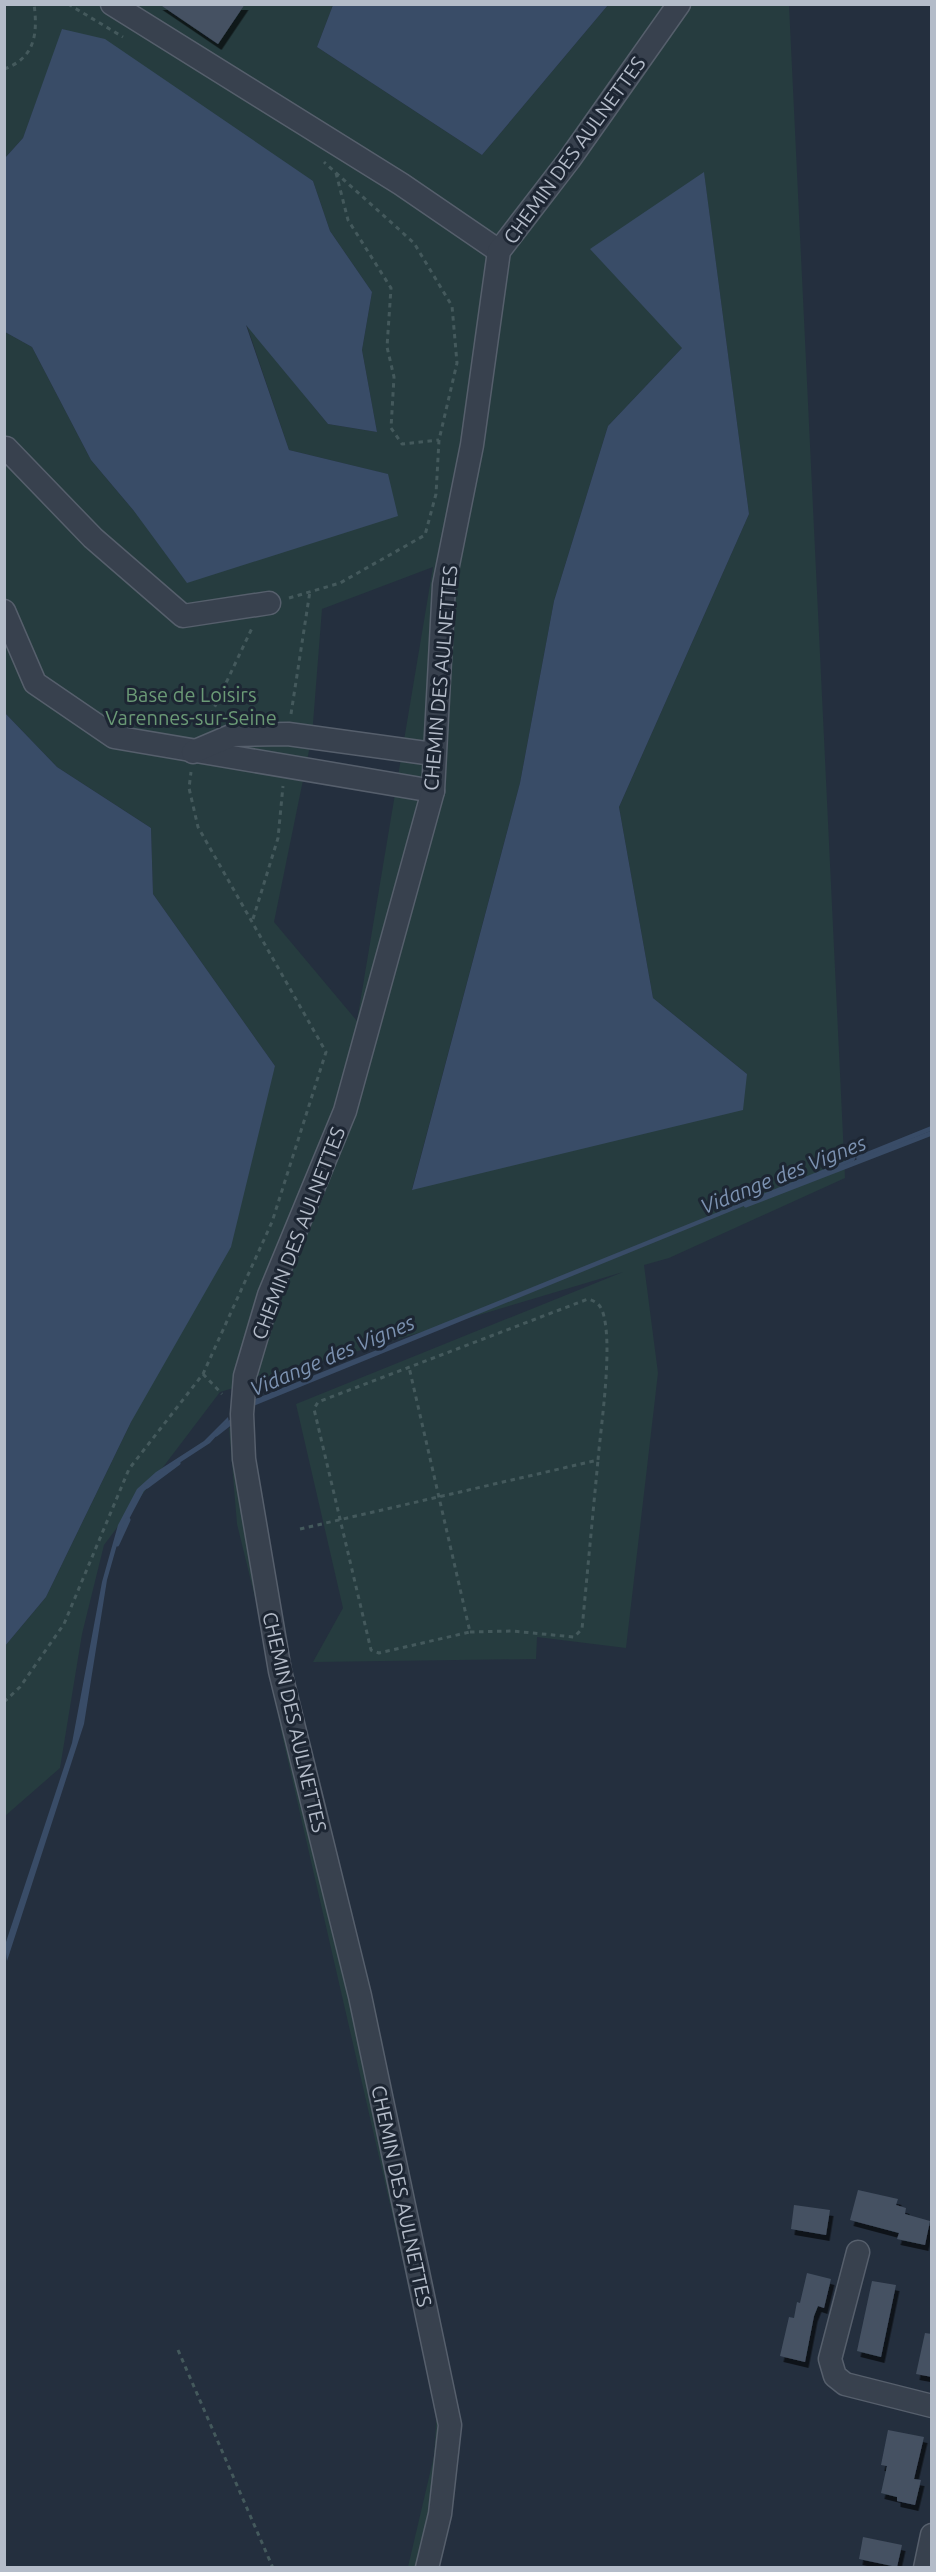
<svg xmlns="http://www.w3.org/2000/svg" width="936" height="2572" viewBox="0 0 936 2572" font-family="Ubuntu,sans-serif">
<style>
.green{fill:#263c3f;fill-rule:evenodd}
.water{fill:#394c67}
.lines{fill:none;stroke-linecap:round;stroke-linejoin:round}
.stream{stroke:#394c67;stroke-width:5}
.building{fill:#455162;filter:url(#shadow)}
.minor-casing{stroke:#565f6c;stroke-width:25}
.path{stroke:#44595c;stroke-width:3;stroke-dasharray:4.5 4.5;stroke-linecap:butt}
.minor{stroke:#38414e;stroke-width:22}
.labels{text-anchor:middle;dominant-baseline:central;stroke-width:6;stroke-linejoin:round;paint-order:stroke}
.street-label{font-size:20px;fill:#b4bcc9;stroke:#1d2633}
.park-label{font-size:20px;fill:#6b9a76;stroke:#1d2633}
.water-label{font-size:21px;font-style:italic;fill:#7c92b1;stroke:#1d2633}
</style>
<defs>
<filter id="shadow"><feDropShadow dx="3.5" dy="6" stdDeviation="0" flood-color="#0009"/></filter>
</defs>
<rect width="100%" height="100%" fill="#242f3e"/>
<g class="green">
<path d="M5,5H333L317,47L482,155L608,5H789L845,1178L669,1258L644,1265L658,1373L626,1648L537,1637L536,1659L313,1662L343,1608L296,1404L623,1272L220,1392L104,1545L82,1634L60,1768L5,1816V1646L46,1597L131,1422L275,1066L153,894L151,828L57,767L5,713V332L32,347L91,460L134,511L387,474L289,450L246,323L328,424L377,432L362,350L372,292L330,231L313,181L63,29L23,138L5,158ZM704,173L749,514L619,807L653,998L747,1074L412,1189L520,783L554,601L608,426L682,348ZM433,567L357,1021L274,922L312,736L322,609Z"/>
<path d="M229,1428H240L447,2428L419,2567H408L434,2456L437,2409L282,1735L260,1618L237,1524Z"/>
</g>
<g class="water">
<path d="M333,5V4L608,5L482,155L317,47Z"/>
<path d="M62,29L105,39L313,181L330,231L372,292L362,350L377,432L328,424L246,325L289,450L388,474L398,516L187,583L134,511L91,460L32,347L5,332V158L23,138Z"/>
<path d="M704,172L749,514L619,807L653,998L747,1074L743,1110L412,1190L520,783L554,601L608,426L682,348L590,249Z"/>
<path d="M5,713L57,767L151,828L153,894L275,1066L231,1247L131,1422L46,1597L5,1646Z"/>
<path d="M931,1126V1131L857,1161L856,1157L854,1161L246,1409L248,1402Z"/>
<path d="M228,1417L229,1422L210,1443L170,1469L144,1491L119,1538L107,1580L84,1724L7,1961L5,1945L72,1743L102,1582L118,1525L137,1489L156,1472L204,1441Z"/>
</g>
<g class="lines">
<g class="stream">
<path d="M746,1205L932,1133"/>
<path d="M216,1434L235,1419"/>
<path d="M147,1486L178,1463"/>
<path d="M117,1544L128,1520"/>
</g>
</g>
<g class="building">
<path d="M159,4H245L218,44Z"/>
<path d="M858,2190L898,2199L896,2205L906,2208L905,2214L930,2221L925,2245L897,2239L899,2233L850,2220Z"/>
<path d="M794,2205L830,2210L826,2235L791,2229Z"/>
<path d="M807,2273L831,2279L824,2308L818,2306L814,2316L805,2362L780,2356L789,2317L794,2318L797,2302L800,2303Z"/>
<path d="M872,2281L896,2285L881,2357L857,2351Z"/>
<path d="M925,2333L932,2334V2377L916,2374Z"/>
<path d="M888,2430L924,2437L914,2479L921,2480L915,2505L897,2501V2497L881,2493L887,2466L881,2465Z"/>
<path d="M863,2537L902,2545L897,2567L859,2559Z"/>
</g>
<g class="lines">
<defs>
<g id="minor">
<path d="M112,4L401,184L499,251"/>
<path d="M4,451L6,448L93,538L183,616L269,603"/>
<path d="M4,611L35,683L114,737L433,791"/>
<path d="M193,752L233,735L288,734L433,754"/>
<path d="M858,2252L830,2359L835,2376L845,2384L932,2406"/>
<path d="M427,2568L440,2514L450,2425L360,1996L280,1671L244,1459L242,1414L245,1376L269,1295L345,1111L433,791L444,585L472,445L499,251L569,160L679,4"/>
<path d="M925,2568L932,2535"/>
</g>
</defs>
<use href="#minor" class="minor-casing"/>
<g class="path">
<path d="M68,4L123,37"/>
<path d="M4,69C35,58 38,34 34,4"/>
<path d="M336,173L348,220L391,288L387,347L394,377L391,428L402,444L439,440"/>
<path d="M289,598L340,583L425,535L436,494L439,440L457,363L452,306L414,243L324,162"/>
<path d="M291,714L310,591"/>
<path d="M207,723L253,626"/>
<path d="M253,919L278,838L283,786"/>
<path d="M203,1374L222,1394"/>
<path d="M300,1529C399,1506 499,1483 598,1460C601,1424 614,1341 602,1310C599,1303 594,1301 588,1299L318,1402L314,1409L371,1650L379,1653L470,1632L409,1367"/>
<path d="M470,1632L512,1631L574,1637L582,1629L598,1460"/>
<path d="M4,1702L20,1687L64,1624L129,1469L203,1374L272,1222L326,1052L198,827L189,788L191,772"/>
<path d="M178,2350L273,2568"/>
</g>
<use href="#minor" class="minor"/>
</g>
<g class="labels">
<g class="street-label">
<text transform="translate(574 150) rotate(-54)">CHEMIN DES AULNETTES</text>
<text transform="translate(440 678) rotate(-85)">CHEMIN DES AULNETTES</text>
<text transform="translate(298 1233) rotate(-69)">CHEMIN DES AULNETTES</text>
<text transform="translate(295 1722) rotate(77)">CHEMIN DES AULNETTES</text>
<text transform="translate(402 2196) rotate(78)">CHEMIN DES AULNETTES</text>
</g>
<g class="park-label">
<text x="191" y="694">Base de Loisirs<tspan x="191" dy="23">Varennes-sur-Seine</tspan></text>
</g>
<g class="water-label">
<text transform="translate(783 1174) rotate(-22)">Vidange des Vignes</text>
<text transform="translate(332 1355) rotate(-23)">Vidange des Vignes</text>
</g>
</g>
<rect width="936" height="2572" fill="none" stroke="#b4bcc9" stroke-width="12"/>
</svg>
